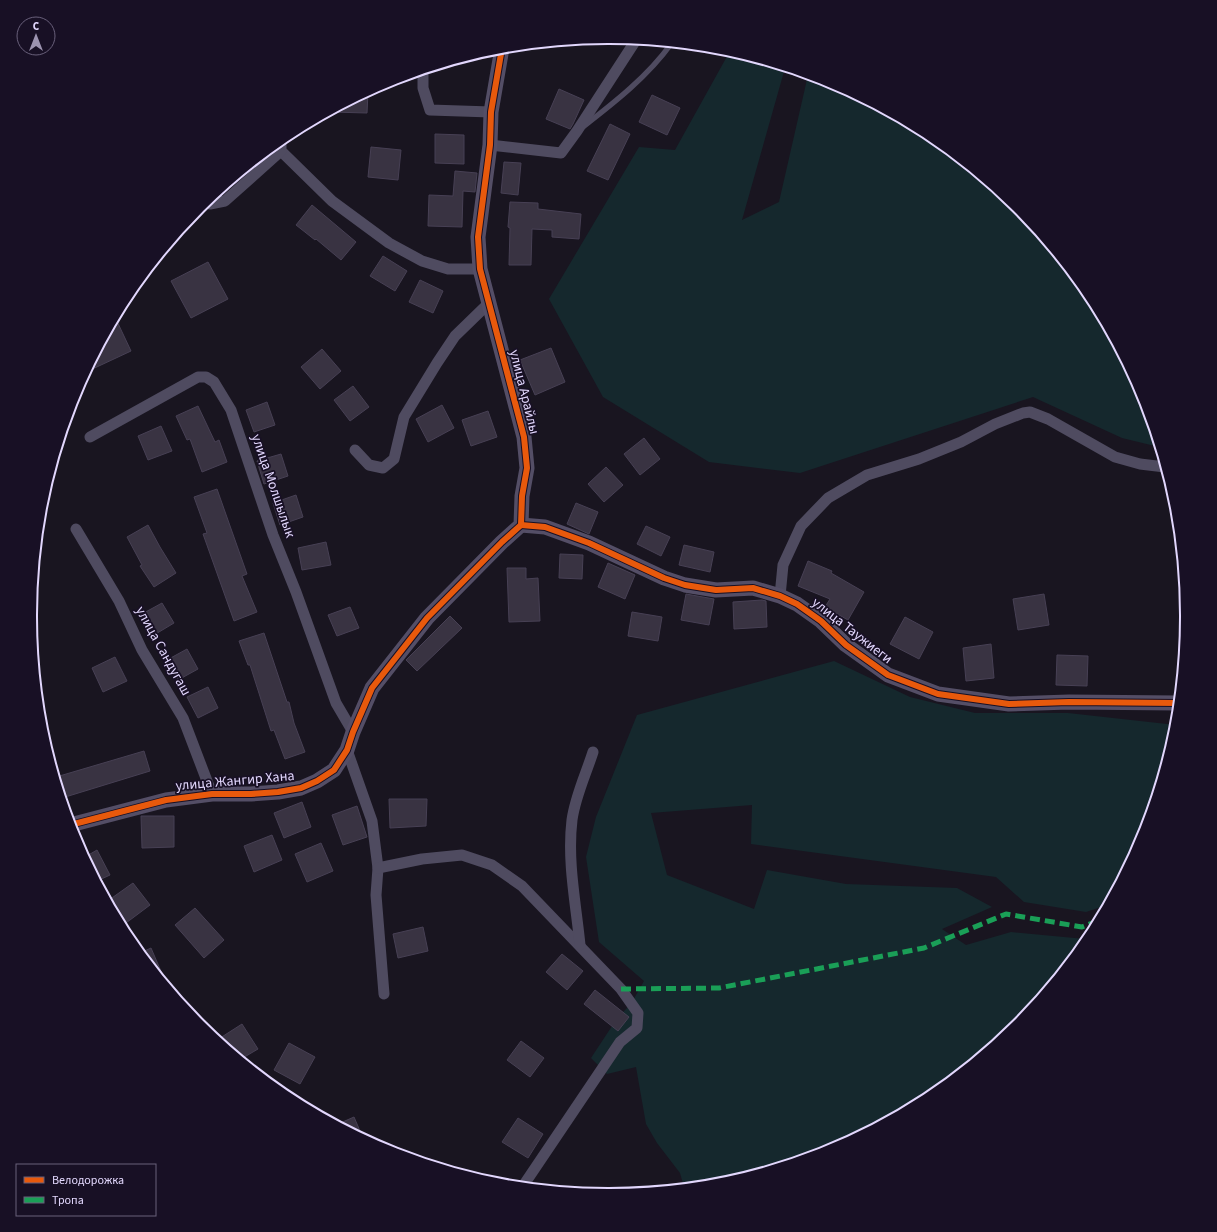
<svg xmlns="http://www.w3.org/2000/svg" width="1217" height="1232" viewBox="0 0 1217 1232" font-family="'Source Sans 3',sans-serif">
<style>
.green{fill:#15282d}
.building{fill:#393342;stroke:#474054}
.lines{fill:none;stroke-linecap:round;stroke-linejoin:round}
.lane{stroke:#4f4b60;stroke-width:5.5}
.street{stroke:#4f4b60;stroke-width:11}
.secondary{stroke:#544e66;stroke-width:15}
.quiet{stroke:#1a9f57;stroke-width:5;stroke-dasharray:10 5;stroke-linecap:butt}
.cycleway-casing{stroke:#181025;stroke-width:8}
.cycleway{stroke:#e8590c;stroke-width:6}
.labels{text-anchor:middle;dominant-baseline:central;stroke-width:3.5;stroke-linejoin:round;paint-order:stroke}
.street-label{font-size:14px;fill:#e2d7fd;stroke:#181025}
.rim{fill:none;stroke:#e2d7fd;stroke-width:2}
</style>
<rect width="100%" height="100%" fill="#191520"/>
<g class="green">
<path d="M730,51L785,68L742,220L779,202L808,75L830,82L930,135L1018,207L1090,295L1143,395L1159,447L1122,438L1033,397L800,473L709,462L603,397L549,299L639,147L675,150Z"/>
<path d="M834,661L910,697L975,713H1068L1176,725V729L1143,838L1107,905L1086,912L1024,902L996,877L751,844L752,805L651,813L667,875L754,909L767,870L846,884L957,888L992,907L942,929L966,945L1011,932L1085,939L1089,937L1017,1025L930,1097L830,1151L721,1183L684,1187L680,1173L657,1143L646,1124L636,1067L607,1074L591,1058L618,1017L631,1004L644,981L599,942L586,857L596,817L637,715Z"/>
</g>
<g class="building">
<path d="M559,89L584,100L573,124L570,129L546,119Z"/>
<path d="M368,92L367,113L331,112Z"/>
<path d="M652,95L680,108L667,135L639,122Z"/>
<path d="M610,124L630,134L608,180L587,171Z"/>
<path d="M435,134L464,135V164L435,163Z"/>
<path d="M371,147L401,150L398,180L368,177Z"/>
<path d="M504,162L521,163L518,195L501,193Z"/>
<path d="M455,171L477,173L475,192L463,191L462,227L428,226L429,195L453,196Z"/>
<path d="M510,202L538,203V209L581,214L579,239L552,237V230L532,229L531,265H509L510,228L508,227Z"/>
<path d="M312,205L356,242L341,260L316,239L315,240L296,225Z"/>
<path d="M383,256L407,271L395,291L370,276Z"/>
<path d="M208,262L228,299L191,318L171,281Z"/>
<path d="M420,280L443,291L433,313L409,302Z"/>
<path d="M115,317L131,351L86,372Z"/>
<path d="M551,348L565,382L535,395L520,360Z"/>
<path d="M322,349L341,371L320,389L301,367Z"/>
<path d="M353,386L369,407L350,421L334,400Z"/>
<path d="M267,402L275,425L254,432L246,410Z"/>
<path d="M442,405L454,428L428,442L416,419Z"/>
<path d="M198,406L215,442L219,440L227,462L202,472L190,439L187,440L176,416Z"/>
<path d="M488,411L497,437L471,446L462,420Z"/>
<path d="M161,426L172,451L148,460L138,436Z"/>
<path d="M644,438L660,459L640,475L624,454Z"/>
<path d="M281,454L288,476L264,484L257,461Z"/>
<path d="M606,467L623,485L604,502L588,484Z"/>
<path d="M217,489L247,574L242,576L257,612L234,621L203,534L207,533L194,497Z"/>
<path d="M296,495L303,517L280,525L273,503Z"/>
<path d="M576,503L598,512L589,534L567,524Z"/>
<path d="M148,525L160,547L176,573L154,587L140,566L142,565L127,537Z"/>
<path d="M646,526L670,537L661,556L637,544Z"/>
<path d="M326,542L331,565L302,570L298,548Z"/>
<path d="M684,545L714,552L710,572L679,565Z"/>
<path d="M560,554L583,555L582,579L559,578Z"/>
<path d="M808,561L832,571L831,573L864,592L848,620L825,607L830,599L798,586Z"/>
<path d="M608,563L635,575L625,599L598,587Z"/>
<path d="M507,568H526V579L538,578L540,621L509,622Z"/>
<path d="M686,594L714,599L709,625L681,620Z"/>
<path d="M1044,594L1049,625L1018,630L1013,599Z"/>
<path d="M762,600L766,601L767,627L734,629L733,602Z"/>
<path d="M162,603L174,623L154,635L142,614Z"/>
<path d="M350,607L359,628L337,636L328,615Z"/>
<path d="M632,612L662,617L658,641L628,636Z"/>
<path d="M450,616L462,628L417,671L406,660Z"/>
<path d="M905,617L933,632L919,659L890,644Z"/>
<path d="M264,633L287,702H289L294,723L305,752L285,759L274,730L271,731L250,665H248L239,641Z"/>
<path d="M991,644L994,678L966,681L963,648Z"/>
<path d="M187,649L198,669L178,680L167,660Z"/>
<path d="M1057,655L1088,656L1087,686L1056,685Z"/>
<path d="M115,657L127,681L103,692L92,668Z"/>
<path d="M208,687L218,708L198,718L187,697Z"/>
<path d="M144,751L150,771L62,798L56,777Z"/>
<path d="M389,799H427L426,826L390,828Z"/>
<path d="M302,802L311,827L284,838L274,813Z"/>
<path d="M357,806L367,837L343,845L332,815Z"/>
<path d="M141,816H174V847L142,848Z"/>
<path d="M272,835L282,860L254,872L244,846Z"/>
<path d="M321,843L333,871L307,882L295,854Z"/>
<path d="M97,850L110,875L97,881L85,857Z"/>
<path d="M133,883L150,905L126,923L109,900Z"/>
<path d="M195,908L224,940L204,958L175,925Z"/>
<path d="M423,927L428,951L398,958L393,934Z"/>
<path d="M151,948L163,976L160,977L140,953Z"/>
<path d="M562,954L583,971L567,990L546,972Z"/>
<path d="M595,990L629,1017L618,1031L584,1004Z"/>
<path d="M242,1024L258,1049L241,1059L217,1040Z"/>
<path d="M521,1041L544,1058L530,1077L507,1060Z"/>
<path d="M289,1043L315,1057L300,1084L274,1070Z"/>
<path d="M354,1117L363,1138L338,1124Z"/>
<path d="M518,1118L543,1134L528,1158L502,1142Z"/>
</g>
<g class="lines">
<path class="lane" d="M584,126C615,102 648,76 671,44"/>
<g class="street">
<path d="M423,71V88L430,110L491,112"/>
<path d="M281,140V151L332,201L389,243L422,261L448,269H480"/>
<path d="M490,145L561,153L577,131L636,40"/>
<path d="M206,201L210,204L225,201L281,151"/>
<path d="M90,437L198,377H206L214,382L231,410L273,535L296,592L336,703L353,732"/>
<path d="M355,450L369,465L383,468L394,459L404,417L437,363L455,336L489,303"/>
<path d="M76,529L119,601L142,650L183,718L212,794"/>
<path d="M780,596L783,565L801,526L828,498L867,475L919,459L961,442L995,424L1023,413L1030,412L1048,419L1115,457L1140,464L1165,467"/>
<path d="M347,750L372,821L378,868L376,895L384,994"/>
<path d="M378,868L422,859L462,855L492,865L522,886L621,989L638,1013L637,1028L620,1042L523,1186"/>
<path d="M580,945C576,904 567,861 572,820C575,797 586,774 593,752"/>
</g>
<g class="secondary">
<path d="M521,525L545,527L589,543L664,578L685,585L716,590L753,588L780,596L797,604L821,621L846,645L888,675L938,694L1009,704L1069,702L1178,703"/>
<path d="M70,825L166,800L212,794H251L278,792L301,788L317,781L334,770L347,750L353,732L372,688L427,618L502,542L521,525L522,496L527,468L524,437L480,269L478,237L490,145L491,112L502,48"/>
</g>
<path class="quiet" d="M621,989L719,988L924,948L1006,914L1082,927L1098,921"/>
<defs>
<g id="cycleway">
<path d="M521,525L545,527L589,543L664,578L685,585L716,590L753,588L780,596L797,604L821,621L846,645L888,675L938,694L1009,704L1069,702L1178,703"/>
<path d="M70,825L166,800L212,794H251L278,792L301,788L317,781L334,770L347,750L353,732L372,688L427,618L502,542L521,525L522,496L527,468L524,437L480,269L478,237L490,145L491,112L502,48"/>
</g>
</defs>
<use href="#cycleway" class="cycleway-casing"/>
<use href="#cycleway" class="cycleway"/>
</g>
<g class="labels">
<g class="street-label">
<text transform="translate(524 392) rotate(76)">улица Арайлы</text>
<text transform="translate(273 486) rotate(71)">улица Молшылык</text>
<text transform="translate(852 631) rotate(38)">улица Таужиеги</text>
<text transform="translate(163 651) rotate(61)">улица Сандугаш</text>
<text transform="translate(235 781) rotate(-5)">улица Жангир Хана</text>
</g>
</g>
<path d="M0 0H1217V1232H0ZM608 44H609A571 571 0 0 1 1180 615V617A571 571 0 0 1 609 1188H608A571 571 0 0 1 37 617V615A571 571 0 0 1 608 44Z" fill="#181025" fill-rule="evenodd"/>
<path class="rim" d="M608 44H609A571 571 0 0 1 1180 615V617A571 571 0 0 1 609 1188H608A571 571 0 0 1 37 617V615A571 571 0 0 1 608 44Z"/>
<rect x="16" y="1164" width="140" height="52" fill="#181025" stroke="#69607b"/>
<rect x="24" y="1177" width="20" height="6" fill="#e8590c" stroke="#69607b"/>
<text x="52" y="1184" font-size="12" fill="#e2d7fd">Велодорожка</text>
<rect x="24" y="1197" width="20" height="6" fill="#1a9f57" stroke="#69607b"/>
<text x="52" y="1204" font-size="12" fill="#e2d7fd">Тропа</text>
<g transform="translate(36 36)"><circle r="19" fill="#181025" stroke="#69607b"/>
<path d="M0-3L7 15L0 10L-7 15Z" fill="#9c93b0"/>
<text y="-6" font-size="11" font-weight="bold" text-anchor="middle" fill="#e2d7fd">С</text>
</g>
</svg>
